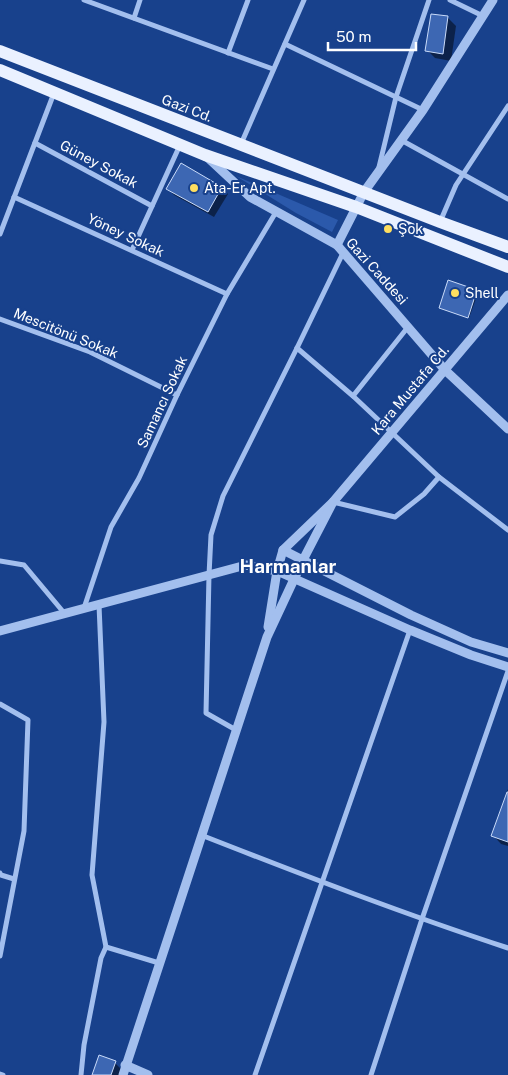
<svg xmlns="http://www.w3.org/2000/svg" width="508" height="1075" viewBox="0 0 508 1075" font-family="'Public Sans',sans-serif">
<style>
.green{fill:#2b59ab}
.shadow{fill:#0007}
.building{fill:#3d67b3;stroke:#c9dbfa}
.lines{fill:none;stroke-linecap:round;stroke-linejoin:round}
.minor{stroke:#a3bfee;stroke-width:5}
.tertiary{stroke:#a3bfee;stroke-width:9}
.primary{stroke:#eaf1ff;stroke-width:12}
.poi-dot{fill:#ffdf60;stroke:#18418c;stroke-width:2}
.labels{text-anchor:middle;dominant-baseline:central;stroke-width:4;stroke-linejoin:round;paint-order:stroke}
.street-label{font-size:14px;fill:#fff;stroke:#18418c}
.poi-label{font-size:14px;fill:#fff;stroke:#18418c;text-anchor:start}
.district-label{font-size:19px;font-weight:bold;fill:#fff;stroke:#18418c}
</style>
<rect width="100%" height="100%" fill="#18418c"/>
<path class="green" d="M236,176L338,220L332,232L296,213Z"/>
<g class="shadow">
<path d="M432,15L448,18L456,26L451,61L435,58L427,50Z"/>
<path d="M222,188L228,194L214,217L174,195L168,189Z"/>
<path d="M476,291L478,293L469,318L442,309Z"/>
<path d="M508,789V846L501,844L493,835Z"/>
<path d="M115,1063L123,1071L122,1075H93Z"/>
</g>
<g class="building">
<path d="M431,14L448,16L443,54L425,51Z"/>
<path d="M181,163L222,187L208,212L166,189Z"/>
<path d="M448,280L477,290L468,318L439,308Z"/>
<path d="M507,792H508V842L491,836Z"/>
<path d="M99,1055L116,1061L111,1075H92Z"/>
</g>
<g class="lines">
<g class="minor">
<path d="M84,0L273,69"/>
<path d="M450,0L483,16"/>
<path d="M134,18L140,0"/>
<path d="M285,44L423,110"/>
<path d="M228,53L248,0"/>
<path d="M401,140L508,199"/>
<path d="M35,143L152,206"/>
<path d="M241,144L304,0"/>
<path d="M379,167L396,97L429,0"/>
<path d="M14,197L227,294"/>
<path d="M440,222L456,185L508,106"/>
<path d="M0,234L54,93"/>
<path d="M132,250L180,145"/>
<path d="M0,319L90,352L177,395"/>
<path d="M297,348L353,396L439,477L508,530"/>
<path d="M353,396L408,327"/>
<path d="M333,502L395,517L424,494L439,477"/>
<path d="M0,561L24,565L65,614"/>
<path d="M84,608L111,527L139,478L177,395L227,294L276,212"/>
<path d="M0,704L28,720L24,831L0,956"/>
<path d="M236,730L206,713L209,575L211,535L223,496L297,348L343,253"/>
<path d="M201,835C303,875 404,914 508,948"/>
<path d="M0,873L1,875L14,879"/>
<path d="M106,947L159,963"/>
<path d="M0,1074L3,1075"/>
<path d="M81,1075L84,1045L101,958L106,947L92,875L104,722L99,605"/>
<path d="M255,1075L410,630"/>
<path d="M371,1075L422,919L508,671"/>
</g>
<g class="tertiary">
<path d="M207,157L250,197L337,245L445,370L508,429"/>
<path d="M337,245L364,192L423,110L493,0"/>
<path d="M283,550L411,615L471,642L508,653"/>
<path d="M268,627L277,571L283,550L333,502L508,295"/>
<path d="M0,631L246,565L277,571L410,630L471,655L508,667"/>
<path d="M125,1065L148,1075"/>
<path d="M123,1075L267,637L303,560L333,502"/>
</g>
<g class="primary">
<path d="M0,51L440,222L508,247"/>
<path d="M0,70L205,155L356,207L508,267"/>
</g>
</g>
<g class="poi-dot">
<circle cx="194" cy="188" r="5"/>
<circle cx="388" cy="229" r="5"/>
<circle cx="455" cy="293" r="5"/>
</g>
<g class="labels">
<g class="street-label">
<text transform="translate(187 108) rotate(21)">Gazi Cd.</text>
<text transform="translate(99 164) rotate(28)">Güney Sokak</text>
<text transform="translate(126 235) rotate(25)">Yöney Sokak</text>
<text transform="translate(377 271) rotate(48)">Gazi Caddesi</text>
<text transform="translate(66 333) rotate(22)">Mescitönü Sokak</text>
<text transform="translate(410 390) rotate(-50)">Kara Mustafa Cd.</text>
<text transform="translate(162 402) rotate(-65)">Samancı Sokak</text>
</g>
<g class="poi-label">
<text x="204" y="188">Ata-Er Apt.</text>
<text x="398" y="229">Şok</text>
<text x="465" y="293">Shell</text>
</g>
<g class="district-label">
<text x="288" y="566">Harmanlar</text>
</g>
</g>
<path d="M328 42v8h88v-8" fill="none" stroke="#ffffff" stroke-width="2.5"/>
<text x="336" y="42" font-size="15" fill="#ffffff" stroke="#18418c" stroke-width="4" paint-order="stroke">50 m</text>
</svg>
